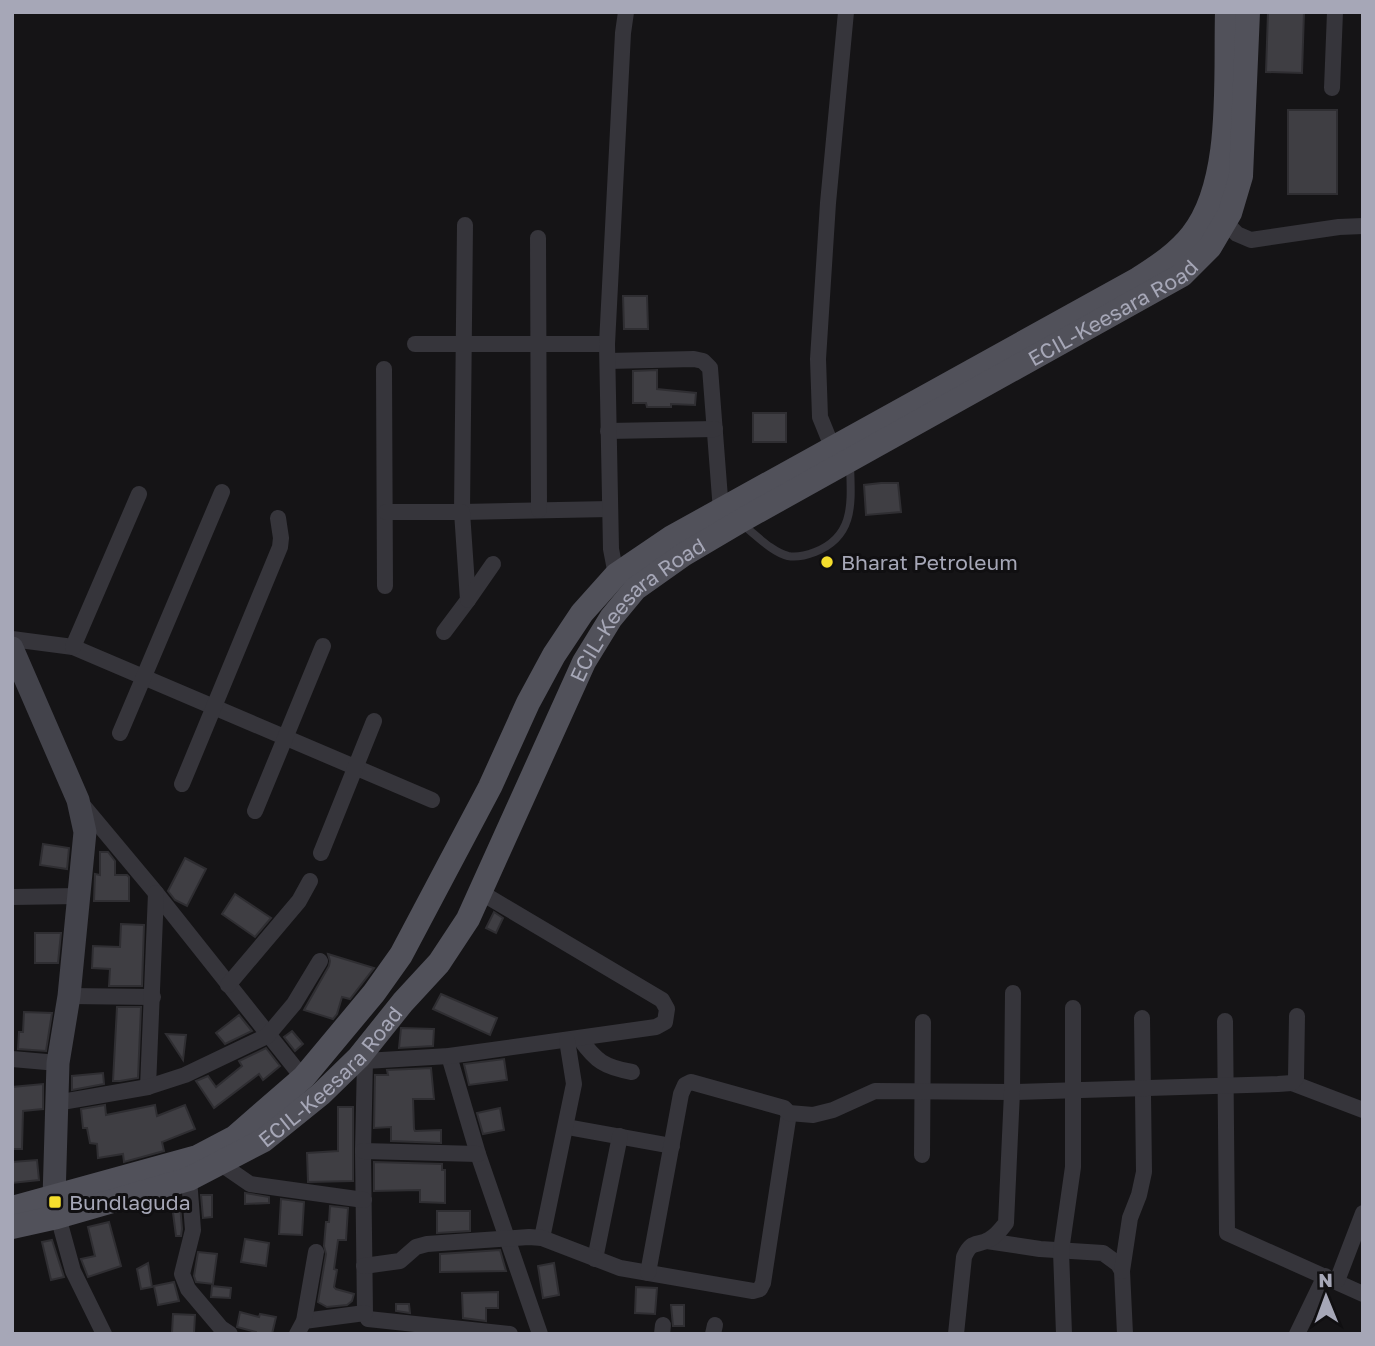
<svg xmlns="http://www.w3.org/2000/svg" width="1375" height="1346" viewBox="0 0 1375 1346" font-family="'Golos Text',sans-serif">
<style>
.building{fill:#3f3e43;stroke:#2f2e32;stroke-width:2}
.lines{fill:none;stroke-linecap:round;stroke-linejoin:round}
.lane{stroke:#36353b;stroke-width:8}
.street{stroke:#36353b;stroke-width:16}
.secondary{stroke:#43434b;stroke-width:23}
.primary{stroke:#51515a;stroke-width:24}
.poi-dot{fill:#f5de2d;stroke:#100f11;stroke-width:2.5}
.labels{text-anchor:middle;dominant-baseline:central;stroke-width:6;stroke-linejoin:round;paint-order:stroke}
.street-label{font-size:21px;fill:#a6a7b7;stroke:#100f11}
.poi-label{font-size:21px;fill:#a6a7b7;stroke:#100f11;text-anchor:start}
</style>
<rect width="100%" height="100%" fill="#151416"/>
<g class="building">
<path d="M1268,12H1304L1302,73L1266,72Z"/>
<rect x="1288" y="110" width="49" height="84"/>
<path d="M623,296H647L648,329H624Z"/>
<path d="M657,370V389L696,393L695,405L671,404V407H647L646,403H633V371Z"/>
<rect x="753" y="413" width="33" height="29"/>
<path d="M881,483H898L901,512L866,515L864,485Z"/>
<path d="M43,844L69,848L67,869L40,865Z"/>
<path d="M100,852H108L115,861V875H127L129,877V901H94L95,874L100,875Z"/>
<path d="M185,858L206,869L187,906L175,900L168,891Z"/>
<path d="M235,894L271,918L255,937L222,914Z"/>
<path d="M494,912L503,918L496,933L486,928Z"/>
<path d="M121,924L144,925L142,986H109L110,969L92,968L93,946L120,947Z"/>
<path d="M35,933H61L58,963H35Z"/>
<path d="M328,954L374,968L350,999L342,997L337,1014L333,1019L304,1010L329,966L330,961Z"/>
<path d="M441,994L497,1018L490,1035L433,1009Z"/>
<path d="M117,1007H141L138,1078L120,1081H113Z"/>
<path d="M24,1012L52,1013L46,1051L18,1049L19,1032H23Z"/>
<path d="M239,1015L252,1031L225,1044L216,1033Z"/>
<path d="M401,1028L434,1029L433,1046L399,1048Z"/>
<path d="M292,1031L303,1044L295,1051L284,1037Z"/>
<path d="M166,1034L186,1035L183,1060Z"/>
<path d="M266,1048L280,1066L263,1080L259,1074L214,1108L196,1081L208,1076L216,1087L242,1066L239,1061Z"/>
<path d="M504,1059L507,1080L469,1085L464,1064Z"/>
<path d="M431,1068L434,1099H413L414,1129L415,1131L441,1130V1143L391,1141V1127L374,1128L375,1075H388L387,1070Z"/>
<path d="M103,1073L104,1084L72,1090V1076Z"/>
<path d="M43,1084V1109L23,1111L22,1149H12V1087Z"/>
<path d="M105,1105L106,1115L155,1105L157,1116L185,1105L195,1129L162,1142L164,1151L124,1162L123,1154L98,1158L97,1144L90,1143L87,1128H83L81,1109Z"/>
<path d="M338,1107H353V1181L308,1182L307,1153L338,1151Z"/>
<path d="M500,1108L504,1130L483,1134L477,1113Z"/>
<path d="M37,1160L39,1180L12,1183V1162Z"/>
<path d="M374,1162L442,1164V1170H445V1203L420,1202V1190L374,1191Z"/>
<path d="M245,1193L269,1197V1203L245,1204Z"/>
<path d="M201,1195H212V1217L203,1218Z"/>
<path d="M281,1199L304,1202L302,1235L279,1234Z"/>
<path d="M180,1204L182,1229L181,1236H176L172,1205Z"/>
<path d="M330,1206L348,1208L346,1240H338L334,1269L337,1270L334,1287L336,1289L354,1294L352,1301L347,1305L327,1307L318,1302L326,1254L324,1246L326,1222H329Z"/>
<path d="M437,1211H470V1231L437,1233Z"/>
<path d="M109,1222L121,1266L88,1277L81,1259L95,1256L88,1227Z"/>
<path d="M245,1239L269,1243L266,1266L241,1262Z"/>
<path d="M52,1240L64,1277L51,1280L42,1242Z"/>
<path d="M500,1250L506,1271L440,1272V1254Z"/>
<path d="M198,1252L217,1254L213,1284L196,1282L194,1276Z"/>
<path d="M148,1263L152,1287L141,1289L137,1269Z"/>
<path d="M554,1263L559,1295L543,1298L538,1266Z"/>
<path d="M174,1282L179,1301L158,1305L154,1286Z"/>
<path d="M212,1286L231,1288L230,1298L211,1297Z"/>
<path d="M636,1287L657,1288L655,1314L635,1313Z"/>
<path d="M498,1292V1308H486V1321L463,1318L462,1293Z"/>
<path d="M396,1304H409L410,1313L396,1311Z"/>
<path d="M671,1305H684V1326H673Z"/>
<path d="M240,1312L259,1317L260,1314L276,1317L272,1334H256V1332L237,1327Z"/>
<path d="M173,1314L195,1315L194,1333H172Z"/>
</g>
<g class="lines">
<path class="lane" d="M743,525C756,535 772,552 788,556C797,558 807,555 815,552C856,536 851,501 850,464"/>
<g class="street">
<path d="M1332,88L1335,12"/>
<path d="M1225,222L1237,234L1251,240L1339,227L1363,226"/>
<path d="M465,225L462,512L610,509"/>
<path d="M538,238L539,510"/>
<path d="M415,344H607"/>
<path d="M608,361L694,359L703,361L710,368L721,511"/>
<path d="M384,369L385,586"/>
<path d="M608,431L715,429"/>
<path d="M833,449L820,417L818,359L828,203L846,12"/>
<path d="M386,512H462L468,600L444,632"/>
<path d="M616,575L611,549L607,344L623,33L626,12"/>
<path d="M468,600L493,564"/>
<path d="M12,639L73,647L432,800"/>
<path d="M73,647L139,494"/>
<path d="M120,733L222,492"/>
<path d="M182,784L280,547L281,538L278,518"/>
<path d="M80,802L156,893L303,1078"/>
<path d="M255,811L323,646"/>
<path d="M321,853L374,721"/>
<path d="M12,897L79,896"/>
<path d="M228,985L299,901L310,881"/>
<path d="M69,996L153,997"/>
<path d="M1225,1021L1227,1233L1363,1294"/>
<path d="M580,1039C596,1061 604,1067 632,1072"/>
<path d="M449,1056L478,1154L540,1334"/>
<path d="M359,1057L365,1061L363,1151L365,1313L368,1319L510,1334"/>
<path d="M12,1059L58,1063"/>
<path d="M365,1061L449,1056L656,1027L665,1022L667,1009L662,1000L480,892"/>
<path d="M1292,1083L1363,1110"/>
<path d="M148,1087L156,893"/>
<path d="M56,1103L148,1087L185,1075L267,1036L294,1004L320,961"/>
<path d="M567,1127L672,1146"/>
<path d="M363,1151L478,1154"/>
<path d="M922,1155L923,1022"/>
<path d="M221,1164L250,1184L364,1200"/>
<path d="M189,1179L193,1230L182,1274L188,1289L221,1328L230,1334"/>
<path d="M56,1209L73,1271L104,1334"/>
<path d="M542,1238L574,1084L567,1040"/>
<path d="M987,1241L1040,1249L1103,1253L1118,1264L1122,1271L1125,1334"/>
<path d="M595,1259L620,1136"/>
<path d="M364,1266L400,1261L416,1247L427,1244L529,1237L542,1238L620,1268L753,1291L760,1289L763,1283L789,1113"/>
<path d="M1122,1271L1130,1218L1139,1195L1144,1172L1142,1018"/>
<path d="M648,1273L681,1094L685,1085L691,1082L784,1108L789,1113L813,1115L833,1110L875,1091L1012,1092L1278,1084L1292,1083L1296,1078L1297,1016"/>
<path d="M1337,1281L1363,1213"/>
<path d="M304,1321L365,1313"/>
<path d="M297,1334L304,1321L316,1252"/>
<path d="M662,1334L663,1325"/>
<path d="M713,1334L715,1325"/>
<path d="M956,1334L964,1257C972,1239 977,1247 990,1239C997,1235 1001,1229 1006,1223L1012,1092L1013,993"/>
<path d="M1064,1334L1061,1251L1073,1167V1008"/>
<path d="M1297,1334L1325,1276"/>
</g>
<path class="secondary" d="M12,648L78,800L85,832L69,996L58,1063L54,1198"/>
<g class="primary">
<path d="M12,1208L197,1157L235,1137L304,1077L374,993L401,955L490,787L528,703L554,655L582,613L616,575L672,537L1138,279C1158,266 1177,254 1192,235C1234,182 1225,78 1227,12"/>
<path id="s1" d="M12,1227L57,1217L189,1179L264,1140L321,1094L359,1057L403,1002L439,963L468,919L584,662L611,618L635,589L683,555L744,519L1182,275L1210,247L1230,213L1241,176L1248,12"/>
</g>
</g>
<g class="poi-dot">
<circle cx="827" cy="562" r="7"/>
<rect x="48" y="1195" width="14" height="14" rx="3.5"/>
</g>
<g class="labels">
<g class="street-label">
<text stroke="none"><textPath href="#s1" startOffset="1494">ECIL-Keesara Road</textPath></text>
<text stroke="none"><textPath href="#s1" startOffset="928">ECIL-Keesara Road</textPath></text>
<text stroke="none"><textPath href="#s1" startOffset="360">ECIL-Keesara Road</textPath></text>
</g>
<g class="poi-label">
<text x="841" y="562">Bharat Petroleum</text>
<text x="69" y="1202">Bundlaguda</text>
</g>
</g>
<rect width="1375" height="1346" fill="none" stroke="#a6a7b7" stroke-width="28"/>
<g transform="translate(1326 1297) rotate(359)" stroke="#100f11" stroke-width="5" paint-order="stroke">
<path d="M0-5L12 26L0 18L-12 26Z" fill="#a6a7b7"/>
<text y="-10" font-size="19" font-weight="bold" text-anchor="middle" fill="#a6a7b7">N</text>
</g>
</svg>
